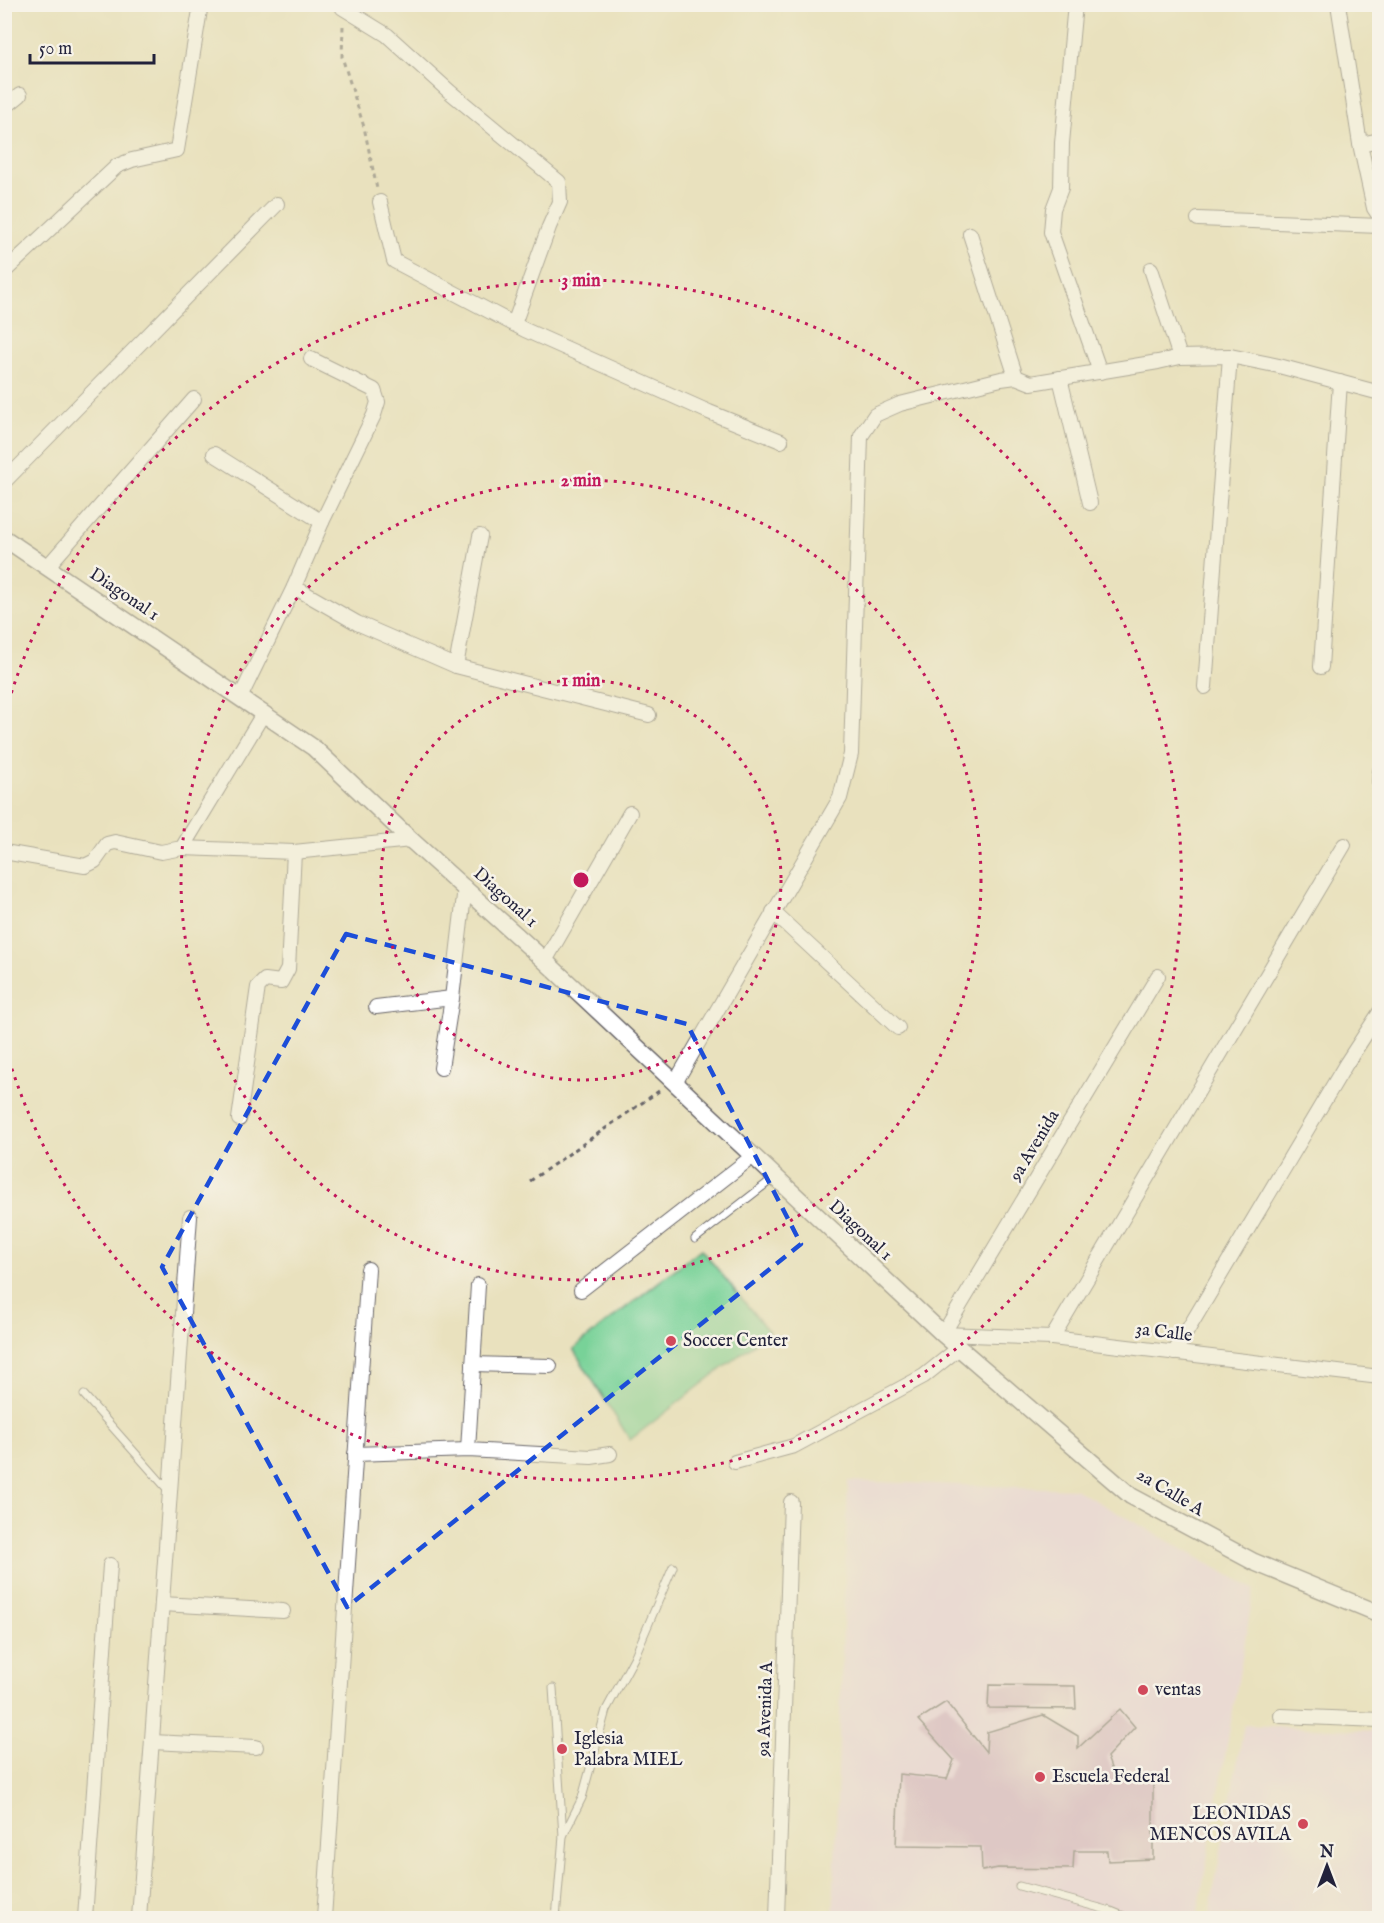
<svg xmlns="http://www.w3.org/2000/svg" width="1384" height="1923" viewBox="0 0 1384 1923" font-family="'IM FELL English',serif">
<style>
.built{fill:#ebd1eb}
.green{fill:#78d298;stroke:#4d7a6a;stroke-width:1.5}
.building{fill:#d1a9ce}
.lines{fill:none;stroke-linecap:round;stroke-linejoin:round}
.service-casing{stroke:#686569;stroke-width:9}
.minor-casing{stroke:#686569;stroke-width:16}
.tertiary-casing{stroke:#686569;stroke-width:19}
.path{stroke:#686569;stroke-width:3;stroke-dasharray:4.5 4.5;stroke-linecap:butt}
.service{stroke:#fff;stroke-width:7}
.minor{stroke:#fff;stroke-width:14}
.tertiary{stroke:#fff;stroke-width:16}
.marked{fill:none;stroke:#1d4ed8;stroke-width:4.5;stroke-dasharray:12 8;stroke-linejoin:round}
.ring{fill:none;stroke:#c2185b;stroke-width:3;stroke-dasharray:3 6}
.poi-dot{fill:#d1495b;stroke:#f7f3e8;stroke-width:2}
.labels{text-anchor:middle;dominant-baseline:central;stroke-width:5;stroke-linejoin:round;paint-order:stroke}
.street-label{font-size:18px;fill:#22223b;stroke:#f7f3e8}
.poi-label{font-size:18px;fill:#22223b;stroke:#f7f3e8;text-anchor:start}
.centre{fill:#c2185b;stroke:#f7f3e8;stroke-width:3}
.ring-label{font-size:18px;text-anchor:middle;font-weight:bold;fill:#c2185b;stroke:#f7f3e8;stroke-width:5;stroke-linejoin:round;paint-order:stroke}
</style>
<rect width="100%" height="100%" fill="#f7f3e8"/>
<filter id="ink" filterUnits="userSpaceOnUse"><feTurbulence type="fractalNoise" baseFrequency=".0167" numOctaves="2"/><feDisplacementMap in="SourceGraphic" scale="12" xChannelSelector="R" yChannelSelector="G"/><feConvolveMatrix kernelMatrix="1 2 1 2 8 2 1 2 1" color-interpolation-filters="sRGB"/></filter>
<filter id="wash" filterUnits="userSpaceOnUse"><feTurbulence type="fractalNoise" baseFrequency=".008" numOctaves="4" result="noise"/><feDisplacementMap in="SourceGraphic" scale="24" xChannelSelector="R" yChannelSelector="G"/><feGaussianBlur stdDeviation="1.35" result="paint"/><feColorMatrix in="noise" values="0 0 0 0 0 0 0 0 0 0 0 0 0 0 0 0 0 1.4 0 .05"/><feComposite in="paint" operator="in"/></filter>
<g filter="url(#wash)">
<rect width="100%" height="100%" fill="#e9e1be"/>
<g class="built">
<path d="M848,1481L1075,1489L1254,1589L1197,1918H833Z"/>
<path d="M1244,1725L1379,1731V1918L1209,1916Z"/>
</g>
<path class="green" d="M701,1249L769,1332L630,1440L573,1349Z"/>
<g id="blocks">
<g class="building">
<path d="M989,1685L1075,1686L1076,1709L988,1708Z"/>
<path d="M946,1702L986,1752L987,1732L1043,1715L1078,1736V1748L1120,1709L1135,1727L1107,1757L1114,1776L1153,1779V1859L1108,1861L1107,1851H1074L1073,1869L998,1868L982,1871L981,1847L896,1846L899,1774L947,1779L954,1760L918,1720Z"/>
</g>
</g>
</g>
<g filter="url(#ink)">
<use href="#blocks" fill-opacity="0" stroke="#686569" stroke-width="1.5"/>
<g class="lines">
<defs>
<g id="service">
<path d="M695,1239L775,1177"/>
<path d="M84,1395L168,1490"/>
<path d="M553,1688L563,1836L556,1918"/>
<path d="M563,1836L582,1798L606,1710L634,1658L673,1567"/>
<path d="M1019,1886L1111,1911L1128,1918"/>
</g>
<g id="minor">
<path d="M344,4L343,8L387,35L450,92L559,182L560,202L549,227L514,324"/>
<path d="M1075,4L1062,143L1061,188L1053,209L1051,232L1100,372"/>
<path d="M1338,4L1360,144L1374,208L1380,217"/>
<path d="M4,108L20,95"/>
<path d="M1360,144L1380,140"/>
<path d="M380,202L394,261L525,330L709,412L781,441"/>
<path d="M1198,219L1380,226"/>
<path d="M970,234L1016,377"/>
<path d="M1151,269L1180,357"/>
<path d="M4,272L117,166L132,160L177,150L201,4"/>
<path d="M311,359L374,390L378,402L374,415L322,522"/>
<path d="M1060,378L1090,503"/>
<path d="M214,454L322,522L294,587L240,698"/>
<path d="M4,482L277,204"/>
<path d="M47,567L194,399"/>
<path d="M294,587L357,623L456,666L649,715"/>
<path d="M456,666L480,536"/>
<path d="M1321,667L1340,382"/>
<path d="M1205,687L1230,356"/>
<path d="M1379,782L1380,771"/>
<path d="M182,848L294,852L411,840"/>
<path d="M4,852L85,866L95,861L107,844L115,842L161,852L182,848L263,714"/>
<path d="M773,912L898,1028"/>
<path d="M545,961L630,813"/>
<path d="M1158,976L943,1334L1052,1338L1380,1377"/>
<path d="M376,1007L452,998L465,887"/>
<path d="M441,1068L452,998"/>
<path d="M675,1083L840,798L851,754L861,436L875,415L900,404L1001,379L1016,377L1031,383L1158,362L1180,357L1230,356L1279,366L1380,393"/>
<path d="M239,1119L258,987L265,980L281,982L288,969L294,852"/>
<path d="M581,1290L752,1157"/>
<path d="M1052,1338L1344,845"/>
<path d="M1174,1353L1346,1064L1380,1012"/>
<path d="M473,1364L550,1366"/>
<path d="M468,1450L478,1285"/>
<path d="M355,1454L468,1450L591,1457L610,1454"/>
<path d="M735,1462L794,1446L924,1376L959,1348"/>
<path d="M162,1604L283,1611"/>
<path d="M1281,1716L1380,1720"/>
<path d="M152,1742L256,1747"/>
<path d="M85,1918L110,1565"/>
<path d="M139,1918L190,1217"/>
<path d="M324,1918L368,1269"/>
<path d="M777,1918L791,1502"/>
</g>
<path id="tertiary" d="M4,538L314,748L411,840L545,961L943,1334L1131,1496L1254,1562L1380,1614"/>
</defs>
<use href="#service" class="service-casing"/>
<use href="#minor" class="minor-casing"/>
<use href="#tertiary" class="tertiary-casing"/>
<g class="path">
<path d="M343,26L342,57L364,127L377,189"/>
<path d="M530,1181L659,1091"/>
</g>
<use href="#service" class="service"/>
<use href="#minor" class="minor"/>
<use href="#tertiary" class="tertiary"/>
</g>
</g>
<path d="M0 0H1384V1923H0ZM346,934L687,1024L801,1244L347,1607L162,1267Z" fill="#e9e1be" fill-opacity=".55" fill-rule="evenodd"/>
<path class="marked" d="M346,934L687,1024L801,1244L347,1607L162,1267Z"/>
<g class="ring">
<circle cx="581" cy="880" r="200"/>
<circle cx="581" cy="880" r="400"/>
<path d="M6 710A600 600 0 1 1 6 1050"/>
</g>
<g class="poi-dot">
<circle cx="671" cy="1341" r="6"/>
<circle cx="1143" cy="1690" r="6"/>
<circle cx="562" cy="1749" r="6"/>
<circle cx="1040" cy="1777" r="6"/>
<circle cx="1303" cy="1824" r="6"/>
</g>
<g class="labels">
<g class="street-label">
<text transform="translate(124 595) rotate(34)">Diagonal 1</text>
<text transform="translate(505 898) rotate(42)">Diagonal 1</text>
<text transform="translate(1035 1146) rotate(-59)">9a Avenida</text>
<text transform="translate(860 1231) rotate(43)">Diagonal 1</text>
<text transform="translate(1164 1333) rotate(7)">3a Calle</text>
<text transform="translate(1170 1493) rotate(31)">2a Calle A</text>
<text transform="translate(766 1709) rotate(-88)">9a Avenida A</text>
</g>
<g class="poi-label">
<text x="683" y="1341">Soccer Center</text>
<text x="1155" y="1690">ventas</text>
<text x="574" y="1739">Iglesia<tspan x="574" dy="21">Palabra MIEL</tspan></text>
<text x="1052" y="1777">Escuela Federal</text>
<text x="1291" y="1814" text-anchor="end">LEONIDAS<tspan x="1291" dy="21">MENCOS AVILA</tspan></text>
</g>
</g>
<circle cx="581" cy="880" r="9" class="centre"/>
<g class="ring-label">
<text x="581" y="286">3 min</text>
<text x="581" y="486">2 min</text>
<text x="581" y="686">1 min</text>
</g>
<rect width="1384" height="1923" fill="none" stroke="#f7f3e8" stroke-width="24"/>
<g transform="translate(1327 1866)" stroke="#f7f3e8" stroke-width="4.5" paint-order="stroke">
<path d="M0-4.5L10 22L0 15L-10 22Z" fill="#22223b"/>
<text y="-9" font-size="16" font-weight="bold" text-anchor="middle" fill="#22223b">N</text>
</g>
<path d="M30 54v9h124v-9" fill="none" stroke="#22223b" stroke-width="3"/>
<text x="39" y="54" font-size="18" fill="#22223b" stroke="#f7f3e8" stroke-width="4.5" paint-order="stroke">50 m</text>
</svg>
